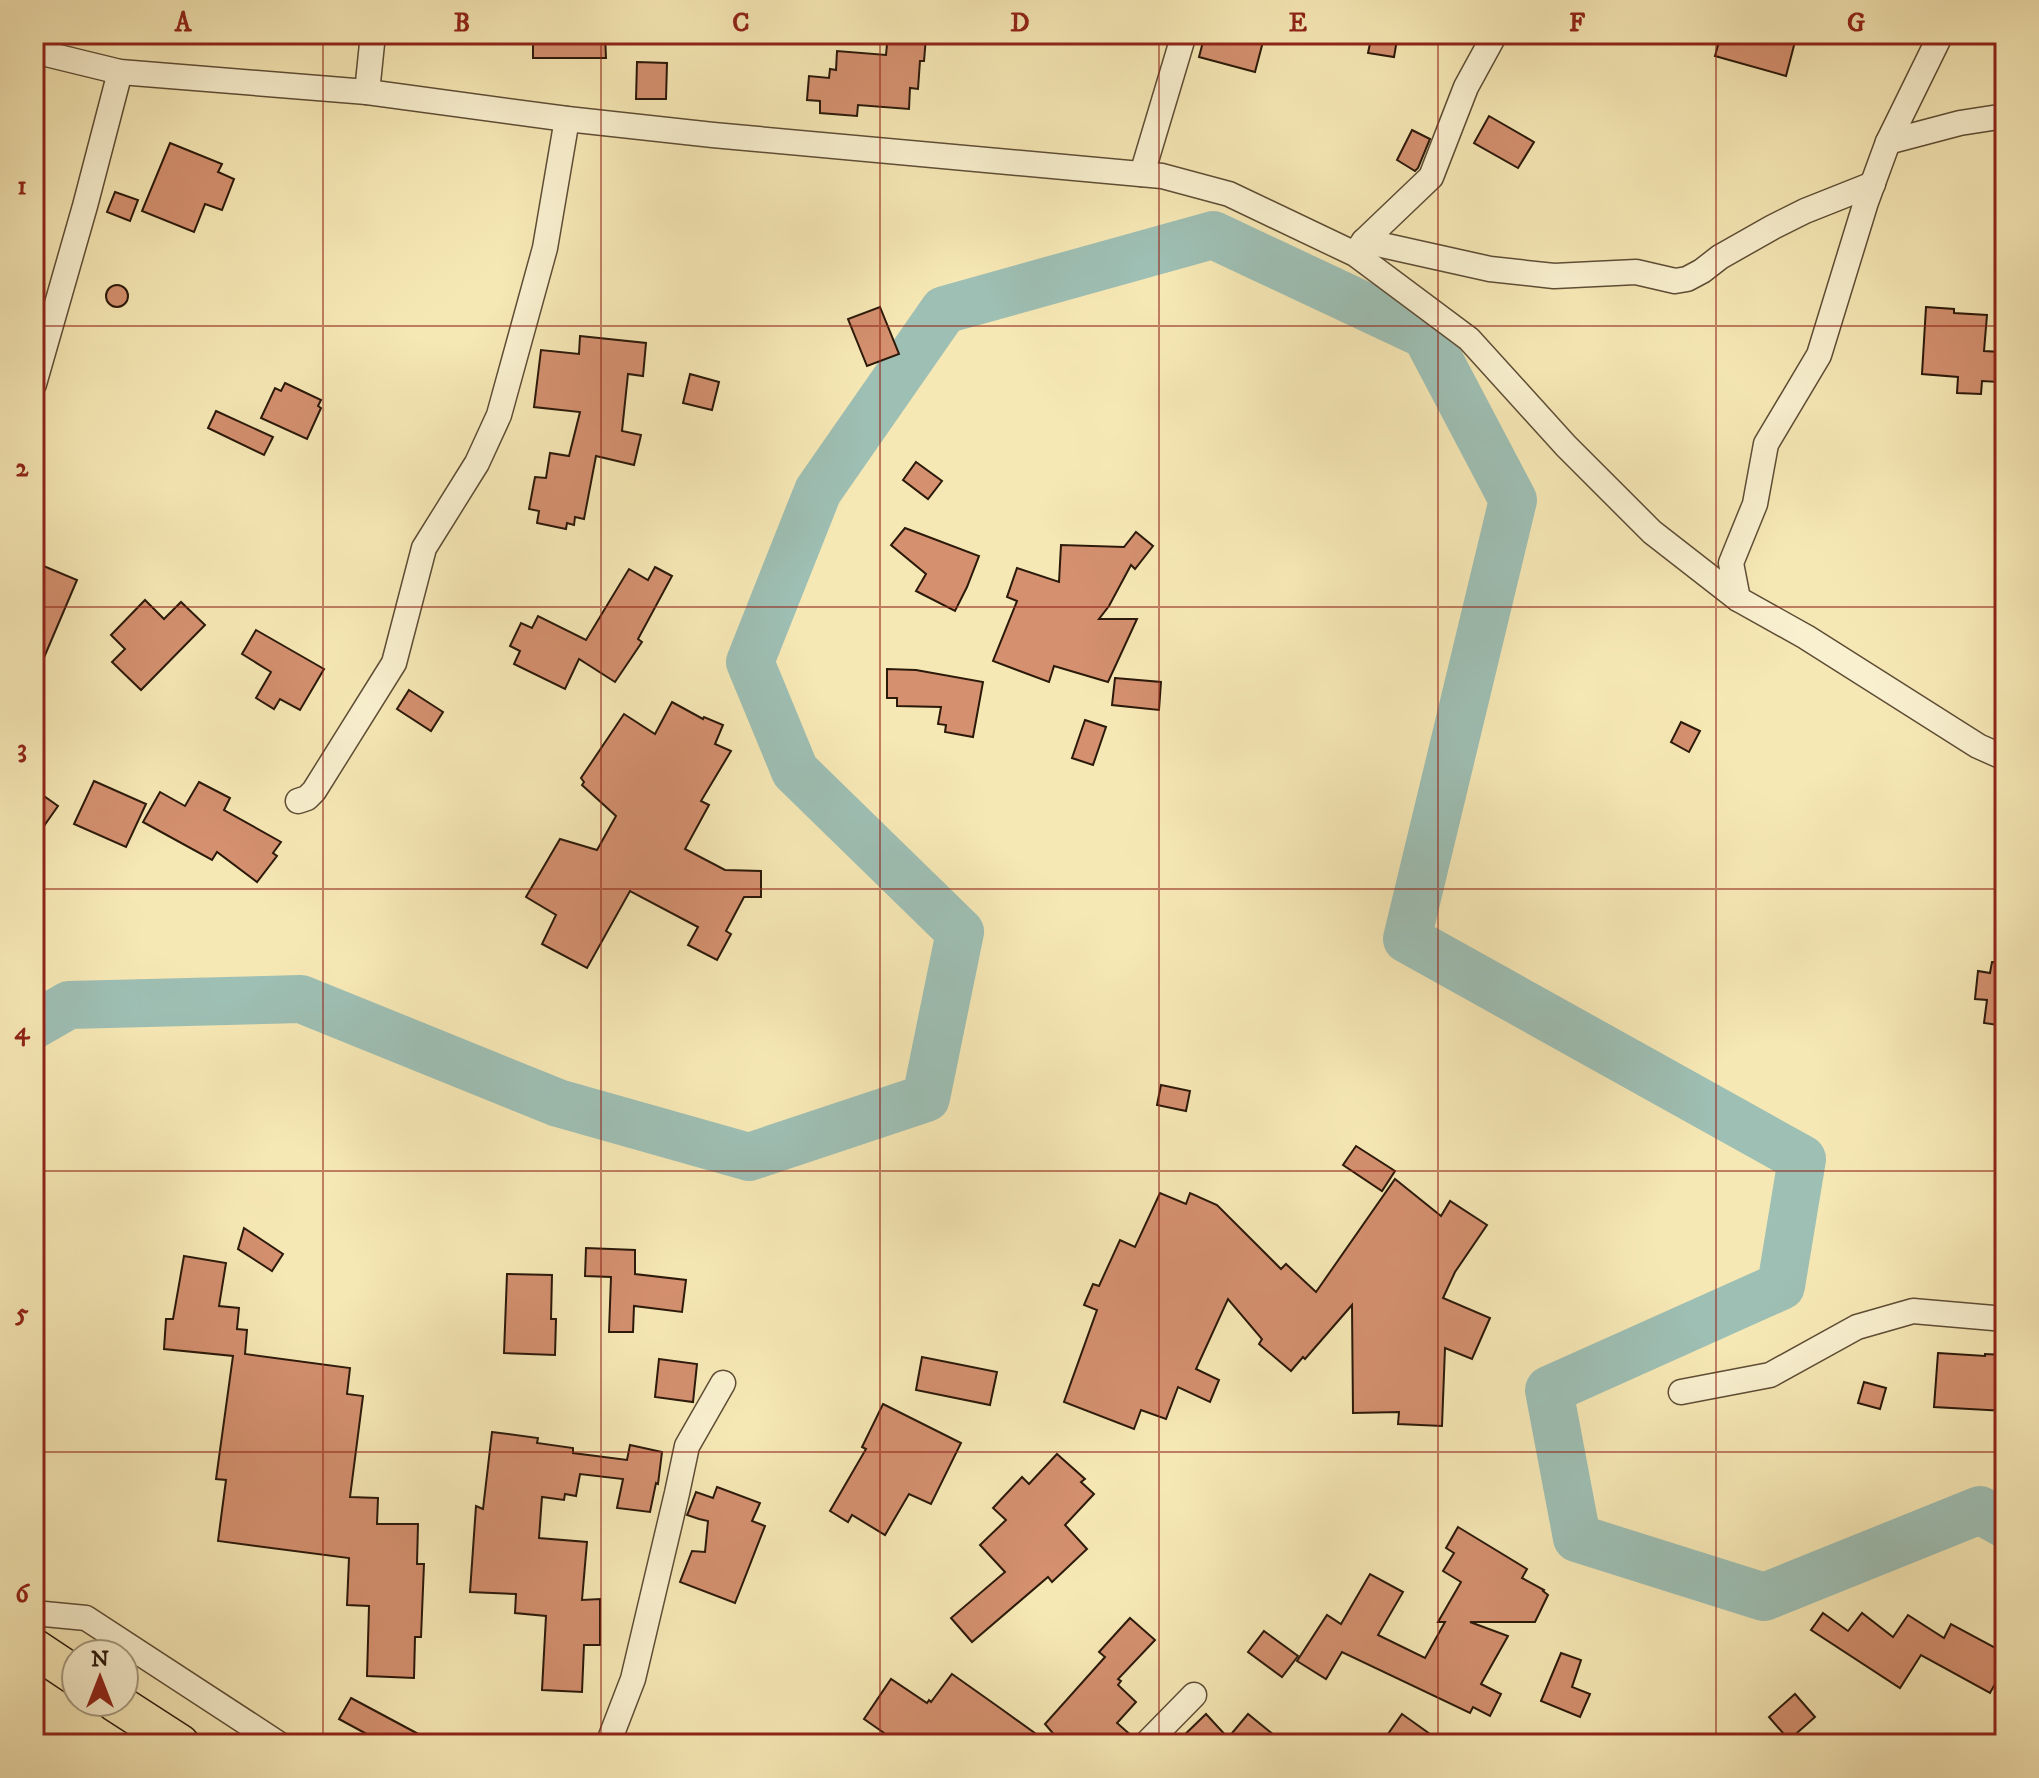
<svg xmlns="http://www.w3.org/2000/svg" width="2039" height="1778" viewBox="0 0 2039 1778" font-family="'IM FELL DW Pica',serif">
<style>
.lines{fill:none;stroke-linecap:round;stroke-linejoin:round}
.river{stroke:#9ebfb4;stroke-width:48}
.building{fill:#d4906f;stroke:#2b190a;stroke-width:2}
.minor-casing{stroke:#5e4d35;stroke-width:27}
.trunk-casing{stroke:#2b190a;stroke-width:41}
.minor{stroke:#f9f0cf;stroke-width:24}
.trunk{stroke:#f6e8b5;stroke-width:38}
.grid{fill:none;stroke:#8f2418;stroke-width:2;stroke-opacity:0.55}
.neatline{fill:none;stroke:#8f2418;stroke-width:3}
.grid-label{font-size:26px;text-anchor:middle;font-weight:bold;fill:#8f2418}
</style>
<rect width="100%" height="100%" fill="#f6e8b5"/>
<filter id="stains"><feTurbulence type="fractalNoise" baseFrequency=".0025" numOctaves="4"/><feColorMatrix values="0 0 0 0 .2 0 0 0 0 .09 0 0 0 0 .02 0 0 0 .5 -.17"/></filter>
<radialGradient id="worn" r=".72"><stop offset=".6" stop-color="#630" stop-opacity="0"/><stop offset="1" stop-color="#630" stop-opacity=".3"/></radialGradient>
<g class="lines">
<path class="river" d="M34,1025L69,1005L301,999L558,1103L749,1157L926,1098L960,932L795,771L750,662L818,491L944,310L1213,235L1426,335L1513,500L1407,939L1802,1159L1781,1286L1549,1390L1577,1538L1764,1597L1980,1510L2005,1524"/>
</g>
<g class="building">
<path d="M533,34H605L606,58H533Z"/>
<path d="M888,34L926,37L924,61H920L918,89L910,88L909,109L858,105L857,116L820,113V101L807,100L809,76L829,78L830,69L836,70L837,51L886,55Z"/>
<path d="M1205,34H1265L1255,72L1199,57Z"/>
<path d="M1372,34H1398L1394,57L1368,53Z"/>
<path d="M1721,34H1797L1786,76L1715,56Z"/>
<path d="M637,62L667,63L666,99H636Z"/>
<path d="M1489,116L1534,142L1518,168L1474,143Z"/>
<path d="M1412,130L1430,139L1418,168L1415,171L1397,160Z"/>
<path d="M170,143L222,164L218,172L234,179L222,210L205,204L194,232L142,211Z"/>
<path d="M115,192L138,200L130,221L107,212Z"/>
<circle cx="117" cy="296" r="11"/>
<path d="M880,307L899,354L867,366L848,319Z"/>
<path d="M1926,307L1954,309V313L1987,315L1984,351L2001,352L1999,382L1982,381L1981,394L1957,393L1958,377L1922,374Z"/>
<path d="M580,336L646,343L643,376L628,374L622,431L641,435L634,465L596,456L584,519L575,517L574,525L567,523L566,529L537,523L539,511L529,509L535,477L546,478L550,453L569,456L580,412L534,407L541,350L579,354Z"/>
<path d="M690,374L719,382L712,410L683,403Z"/>
<path d="M285,383L321,400L318,406L321,408L307,439L261,418L275,388L281,391Z"/>
<path d="M216,411L273,437L264,455L208,428Z"/>
<path d="M916,462L942,481L928,499L903,480Z"/>
<path d="M905,528L979,556L967,587L955,611L916,591L926,574L891,545Z"/>
<path d="M1136,532L1153,546L1135,569L1131,565L1109,606L1099,619H1137L1108,682L1054,666L1049,682L993,661L1017,601L1007,597L1017,568L1059,582L1061,545L1124,547Z"/>
<path d="M34,562L77,580L34,681Z"/>
<path d="M655,567L672,576L638,639L642,642L615,682L579,659L565,689L514,664L520,651L510,646L521,623L532,628L538,616L586,640L629,569L648,580Z"/>
<path d="M145,600L164,619L181,602L205,625L141,690L112,662L125,649L111,635Z"/>
<path d="M256,630L324,669L300,710L280,699L274,709L256,698L271,672L242,654Z"/>
<path d="M887,669L916,670L983,682L973,737L945,732L946,725L938,724L941,707L897,706V698H887Z"/>
<path d="M1115,678L1161,682L1159,710L1112,705Z"/>
<path d="M409,690L443,712L431,731L397,709Z"/>
<path d="M672,702L703,719L704,717L723,725L715,744L731,751L701,801L709,805L685,849L725,870L761,871V897H744L726,931L731,934L717,960L688,945L698,927L630,891L587,968L542,944L556,915L526,897L560,839L597,850L616,816L582,785L584,782L581,778L624,714L655,734Z"/>
<path d="M1085,720L1106,727L1093,765L1072,758Z"/>
<path d="M1681,722L1700,731L1689,752L1671,742Z"/>
<path d="M94,781L146,804L126,847L74,824Z"/>
<path d="M199,782L230,798L224,810L281,842L273,853L277,856L257,882L217,852L212,860L143,822L160,792L185,806Z"/>
<path d="M34,789L58,806L34,840Z"/>
<path d="M1992,962L2005,963V1026L1984,1023L1987,1000L1975,999L1978,971L1990,973Z"/>
<path d="M1161,1085L1190,1091L1186,1111L1157,1105Z"/>
<path d="M1356,1146L1395,1171L1382,1191L1343,1165Z"/>
<path d="M1395,1179L1441,1216L1450,1201L1487,1225L1455,1272L1443,1298L1490,1318L1472,1359L1445,1348L1442,1426L1398,1424L1399,1412L1353,1413L1352,1305L1305,1359L1303,1357L1291,1371L1259,1344L1262,1339L1228,1299L1196,1369L1219,1380L1210,1402L1178,1387L1166,1419L1141,1410L1134,1429L1064,1402L1097,1310L1084,1305L1093,1284L1099,1286L1120,1240L1135,1247L1160,1193L1186,1204L1190,1193L1217,1205L1281,1269L1286,1264L1316,1292Z"/>
<path d="M244,1228L283,1254L272,1271L238,1249Z"/>
<path d="M586,1248L635,1250V1274L686,1280L682,1312L634,1306L633,1332H609L611,1277L585,1276Z"/>
<path d="M184,1256L226,1263L219,1306L239,1308L237,1329L247,1330L245,1354L350,1368L347,1394L363,1396L350,1497L378,1498L377,1524H418L417,1564H424L421,1637H415L414,1678L367,1676L369,1606L347,1605L349,1558L218,1541L226,1480L216,1479L233,1356L164,1349L166,1319H173Z"/>
<path d="M507,1274L552,1275L551,1319H556L555,1355L504,1353Z"/>
<path d="M1938,1353L1985,1356V1354L2005,1355V1411L1934,1407Z"/>
<path d="M922,1357L997,1372L990,1405L916,1390Z"/>
<path d="M659,1359L697,1364L693,1402L655,1397Z"/>
<path d="M1864,1382L1886,1388L1880,1409L1858,1403Z"/>
<path d="M883,1404L961,1443L931,1504L909,1494L885,1535L852,1515L848,1522L830,1511L866,1449L862,1447Z"/>
<path d="M492,1432L538,1438L537,1443L573,1448V1453L627,1460L630,1445L662,1452L658,1484L656,1483L650,1512L617,1508L623,1479L580,1474L576,1496L565,1494L564,1500L542,1497L539,1538L587,1542L582,1600L600,1599V1645H584L582,1692L542,1690L546,1616L515,1613L516,1594L470,1592L476,1506L483,1509Z"/>
<path d="M1057,1454L1085,1479L1081,1482L1094,1494L1065,1525L1087,1549L1052,1582L1048,1577L972,1642L951,1618L1005,1572L980,1545L1006,1520L993,1508L1022,1477L1029,1484Z"/>
<path d="M717,1487L760,1503L752,1521L765,1526L735,1603L680,1582L692,1551L705,1552L708,1521L699,1519L687,1515L688,1513L696,1492L713,1498Z"/>
<path d="M1458,1527L1527,1569L1522,1578L1544,1590L1543,1591L1548,1595L1535,1622H1470L1508,1636L1481,1684L1501,1694L1490,1716L1473,1707L1470,1713L1342,1652L1326,1679L1297,1661L1327,1615L1341,1624L1370,1574L1403,1592L1378,1635L1425,1658L1445,1622H1438L1461,1582L1443,1571L1454,1553L1446,1548Z"/>
<path d="M1823,1613L1848,1631L1862,1613L1893,1637L1908,1615L1944,1638L1951,1624L2005,1653V1666L1990,1693L1921,1655L1900,1688L1811,1630Z"/>
<path d="M1130,1618L1155,1640L1118,1679L1121,1681L1118,1685L1136,1702L1117,1723L1133,1737L1131,1744H1062L1045,1724L1105,1657L1099,1652Z"/>
<path d="M1264,1631L1298,1656L1282,1677L1248,1652Z"/>
<path d="M1561,1653L1581,1660L1572,1687L1590,1694L1580,1717L1541,1701Z"/>
<path d="M952,1674L1000,1708L1050,1744H877L884,1733L864,1719L891,1679L927,1703L929,1700L931,1702Z"/>
<path d="M1795,1694L1815,1717L1789,1740L1769,1717Z"/>
<path d="M351,1698L381,1714L437,1744H385L339,1719Z"/>
<path d="M1206,1714L1228,1738L1248,1714L1285,1744H1175Z"/>
<path d="M1402,1714L1444,1744H1381Z"/>
</g>
<g class="lines">
<defs>
<g id="minor">
<path d="M34,51L120,72L367,92L567,119L713,135L1162,176L1229,194L1355,254L1469,339L1566,446L1652,532L1738,599L1806,637L1978,746L2005,758"/>
<path d="M367,92L373,34"/>
<path d="M1888,142L1960,123L2005,116"/>
<path d="M1142,174L1184,34"/>
<path d="M1364,241L1490,269L1554,276L1636,272L1675,281L1687,279L1702,271L1720,257L1773,227L1805,211L1873,184"/>
<path d="M1357,251L1364,241L1431,177L1466,87L1495,34"/>
<path d="M34,384L85,206L120,72"/>
<path d="M1738,599L1731,563L1755,504L1766,444L1819,355L1866,202L1888,142L1941,34"/>
<path d="M298,801L307,798L314,791L394,663L424,548L477,463L499,415L545,248L567,119"/>
<path d="M1681,1392L1770,1375L1857,1327L1913,1311L2005,1319"/>
<path d="M34,1613L86,1618L279,1744"/>
<path d="M608,1744L633,1679L677,1493L687,1446L723,1383"/>
<path d="M1146,1744L1194,1695"/>
</g>
<g id="trunk">
<path d="M34,1648L76,1676"/>
<path d="M115,1702L180,1744"/>
</g>
</defs>
<use href="#minor" class="minor-casing"/>
<use href="#trunk" class="trunk-casing"/>
<use href="#minor" class="minor"/>
<use href="#trunk" class="trunk"/>
</g>
<path class="grid" d="M323,34V1744M601,34V1744M880,34V1744M1159,34V1744M1438,34V1744M1716,34V1744M34,326H2005M34,607H2005M34,889H2005M34,1171H2005M34,1452H2005"/>
<rect width="2039" height="1778" fill="none" stroke="#f6e8b5" stroke-width="88"/>
<g transform="translate(100 1678)"><circle r="38" fill="#f9f0cf" stroke="#a79a80" stroke-width="2"/>
<path d="M0-6L14 30L0 20L-14 30Z" fill="#8f2418"/>
<text y="-12" font-size="22" font-weight="bold" text-anchor="middle" fill="#2b190a">N</text>
</g>
<rect x="44" y="44" width="1951" height="1690" class="neatline"/>
<g class="grid-label">
<text x="183" y="31">A</text>
<text x="462" y="31">B</text>
<text x="741" y="31">C</text>
<text x="1020" y="31">D</text>
<text x="1298" y="31">E</text>
<text x="1577" y="31">F</text>
<text x="1856" y="31">G</text>
<text x="22" y="194">1</text>
<text x="22" y="476">2</text>
<text x="22" y="757">3</text>
<text x="22" y="1039">4</text>
<text x="22" y="1321">5</text>
<text x="22" y="1602">6</text>
</g>
<rect width="100%" height="100%" filter="url(#stains)"/>
<rect width="100%" height="100%" fill="url(#worn)"/>
</svg>
